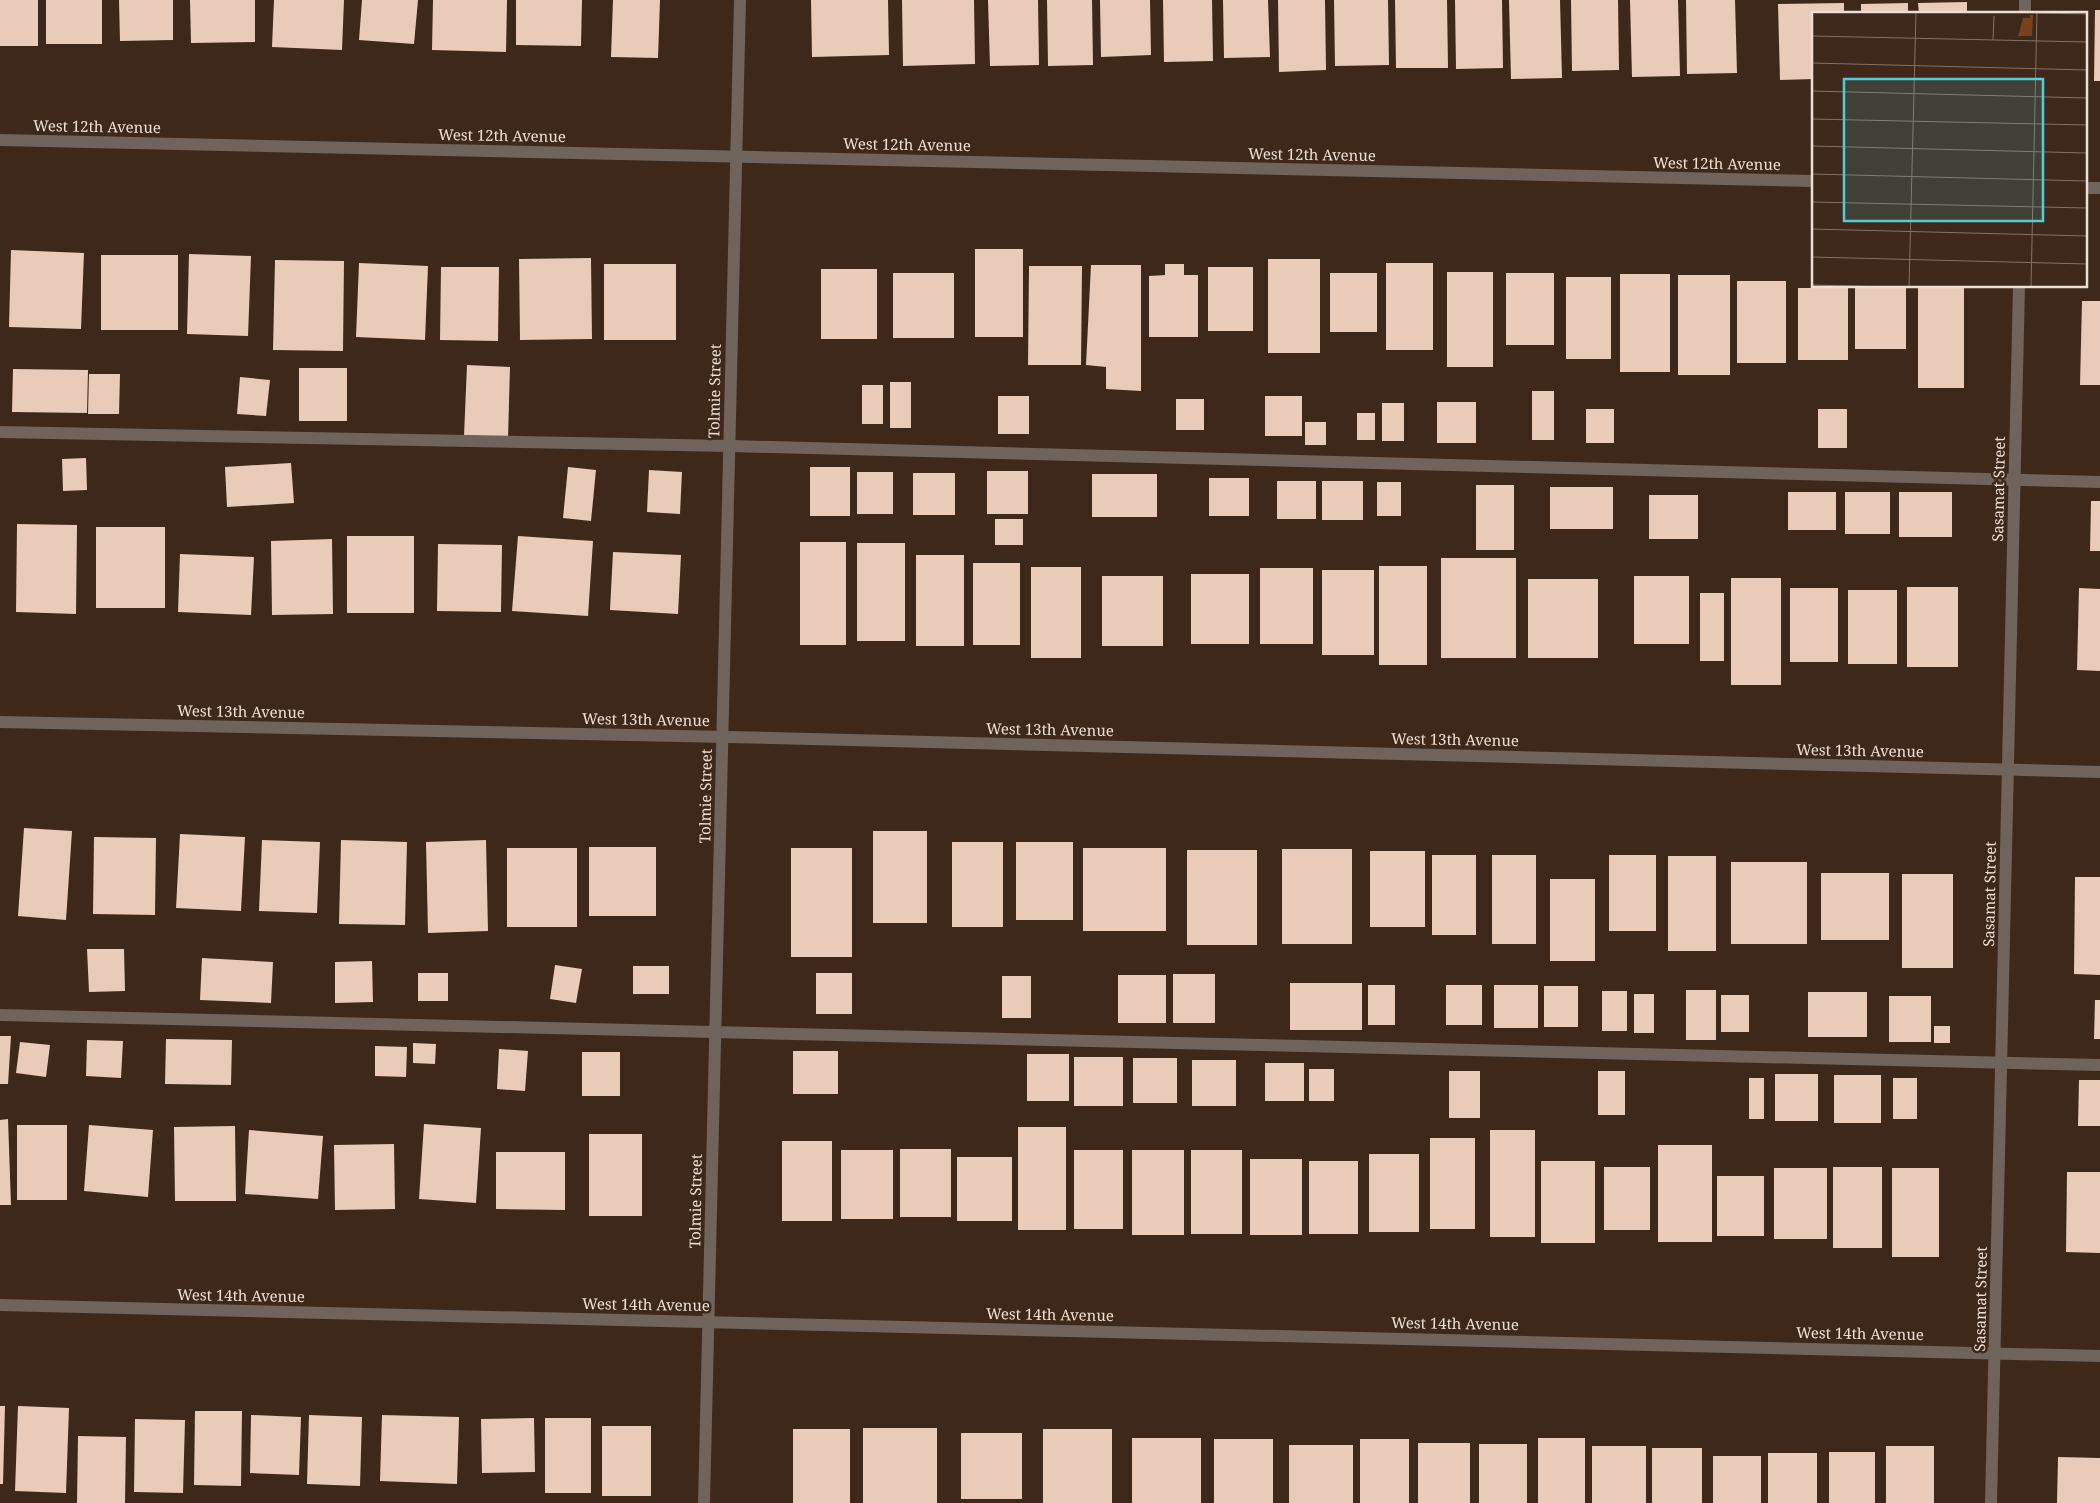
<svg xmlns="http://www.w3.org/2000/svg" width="2100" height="1503" viewBox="0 0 2100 1503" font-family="'Noto Serif',serif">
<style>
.building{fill:#e9cbba}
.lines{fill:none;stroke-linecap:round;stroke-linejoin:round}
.service{stroke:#6f635c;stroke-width:12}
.minor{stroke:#6f635c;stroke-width:12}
.labels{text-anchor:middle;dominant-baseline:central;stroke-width:5;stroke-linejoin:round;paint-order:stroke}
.street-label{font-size:15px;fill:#eedfd6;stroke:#3e281a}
.inset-road{fill:none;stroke:#847165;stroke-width:1}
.view{fill:#52ccd5;fill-opacity:0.15;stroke:#52ccd5;stroke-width:2.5}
.inset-edge{fill:none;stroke:#eedfd6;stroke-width:2.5}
</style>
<rect width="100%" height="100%" fill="#3e281a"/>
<g class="building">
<rect x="0" y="0" width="38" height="46"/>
<rect x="46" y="0" width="56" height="44"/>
<path d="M119,0H173V40L120,41Z"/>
<path d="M190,0H255V42L191,43Z"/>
<path d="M274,0H344L342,50L272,47Z"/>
<path d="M362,0H418L414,44L359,40Z"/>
<path d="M433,0H507L506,52L432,50Z"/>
<path d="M516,0H582L581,46L516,45Z"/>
<path d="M613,0H660L658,58L611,57Z"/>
<path d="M811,0H888L889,55L812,57Z"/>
<path d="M902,0H974L975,64L903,66Z"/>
<path d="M988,0H1038L1039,65L990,66Z"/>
<path d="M1047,0H1092L1093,65L1048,66Z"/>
<path d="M1100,0H1150L1151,55L1101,57Z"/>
<path d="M1163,0H1212L1213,61L1164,62Z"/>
<path d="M1223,0H1268L1270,57L1224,58Z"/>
<path d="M1278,0H1325L1326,70L1279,72Z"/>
<path d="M1334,0H1388L1389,65L1335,66Z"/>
<path d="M1395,0H1447L1448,68H1396Z"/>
<path d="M1455,0H1502L1503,68L1456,69Z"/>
<path d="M1509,0H1560L1562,78L1511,79Z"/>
<path d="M1571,0H1618L1619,70L1572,71Z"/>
<path d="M1630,0H1678L1680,76L1632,77Z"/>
<path d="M1686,0H1735L1737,73L1687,74Z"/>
<path d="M1967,2V14H1919L1918,3Z"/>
<path d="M1844,3V14H1814V79L1780,80L1778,4Z"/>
<path d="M1908,3V14H1861V4Z"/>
<path d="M2095,10H2100V81H2094Z"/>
<rect x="975" y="249" width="48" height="88"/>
<path d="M11,250L84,253L81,329L9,327Z"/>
<path d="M189,254L251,256L248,336L187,334Z"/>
<rect x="101" y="255" width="77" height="75"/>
<path d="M591,258L592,339L520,340L519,259Z"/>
<rect x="1268" y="259" width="52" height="94"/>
<path d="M275,260L344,261L343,351L273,350Z"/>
<path d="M359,263L428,266L425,340L356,337Z"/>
<rect x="1386" y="263" width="47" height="87"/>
<rect x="604" y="264" width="72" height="76"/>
<path d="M1165,264H1184V275H1198V337H1149V276L1165,275Z"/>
<path d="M1091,265H1141V391L1106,389V367L1086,365Z"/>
<path d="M1029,266H1082L1081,365H1028Z"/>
<path d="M441,267H499L498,341L440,340Z"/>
<rect x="1208" y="267" width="45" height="64"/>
<rect x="821" y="269" width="56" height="70"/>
<rect x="1447" y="272" width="46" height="95"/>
<rect x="893" y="273" width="61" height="65"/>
<rect x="1330" y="273" width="47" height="59"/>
<rect x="1506" y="273" width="48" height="72"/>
<rect x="1620" y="274" width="50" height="98"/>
<rect x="1678" y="275" width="52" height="100"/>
<rect x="1566" y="277" width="45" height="82"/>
<rect x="1737" y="281" width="49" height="82"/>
<rect x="1855" y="286" width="51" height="63"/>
<rect x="1918" y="286" width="46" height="102"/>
<rect x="1798" y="288" width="50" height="72"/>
<path d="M2082,301H2100V385H2080Z"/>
<path d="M467,365L510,367L508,438L464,436Z"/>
<rect x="299" y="368" width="48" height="53"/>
<path d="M13,369L88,370L87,413L12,412Z"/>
<path d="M89,374H120L119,414H88Z"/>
<path d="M240,377L270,380L266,416L237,414Z"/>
<rect x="890" y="382" width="21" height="46"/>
<rect x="862" y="385" width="21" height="39"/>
<rect x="1532" y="391" width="22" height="49"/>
<rect x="998" y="396" width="31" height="38"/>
<rect x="1265" y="396" width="37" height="40"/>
<rect x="1176" y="399" width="28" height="31"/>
<rect x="1437" y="402" width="39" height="41"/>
<rect x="1382" y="403" width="22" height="38"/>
<rect x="1586" y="409" width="28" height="34"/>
<rect x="1818" y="409" width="29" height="39"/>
<rect x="1357" y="413" width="18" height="27"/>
<rect x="1305" y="422" width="21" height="23"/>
<path d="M86,458L87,490L63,491L62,459Z"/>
<path d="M291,463L294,503L227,507L225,467Z"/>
<path d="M568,467L596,470L591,521L563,518Z"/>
<rect x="810" y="467" width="40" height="49"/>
<path d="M649,470L682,472L680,514L647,512Z"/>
<rect x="987" y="471" width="41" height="43"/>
<rect x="857" y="472" width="36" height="42"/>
<rect x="913" y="473" width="42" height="42"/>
<rect x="1092" y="474" width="65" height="43"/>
<rect x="1209" y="478" width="40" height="38"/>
<rect x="1277" y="481" width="39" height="38"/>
<rect x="1322" y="481" width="41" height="39"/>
<rect x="1377" y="482" width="24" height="34"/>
<rect x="1476" y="485" width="38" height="65"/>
<rect x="1550" y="487" width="63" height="42"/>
<rect x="1788" y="492" width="48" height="38"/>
<rect x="1845" y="492" width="45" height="42"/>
<rect x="1899" y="492" width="53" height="45"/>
<rect x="1649" y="495" width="49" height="44"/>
<path d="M2091,501H2100V551H2090Z"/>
<rect x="995" y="519" width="28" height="26"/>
<path d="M17,524L77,525L76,614L16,612Z"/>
<rect x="96" y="527" width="69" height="81"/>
<rect x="347" y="536" width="67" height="77"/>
<path d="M518,536L593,541L588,616L512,611Z"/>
<path d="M332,539L333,614L272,615L271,541Z"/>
<rect x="800" y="542" width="46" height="103"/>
<rect x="857" y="543" width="48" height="98"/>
<path d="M438,544L502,545L501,612L437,611Z"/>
<path d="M613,552L681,555L678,614L610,610Z"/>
<path d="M180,554L254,557L251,615L178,612Z"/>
<rect x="916" y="555" width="48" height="91"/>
<rect x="1441" y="558" width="75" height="100"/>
<rect x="973" y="563" width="47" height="82"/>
<rect x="1379" y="566" width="48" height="99"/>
<rect x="1031" y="567" width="50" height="91"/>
<rect x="1260" y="568" width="53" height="76"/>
<rect x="1322" y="570" width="52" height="85"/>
<rect x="1191" y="574" width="58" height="70"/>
<rect x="1102" y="576" width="61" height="70"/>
<rect x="1634" y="576" width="55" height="68"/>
<rect x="1731" y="578" width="50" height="107"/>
<rect x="1528" y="579" width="70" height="79"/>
<rect x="1907" y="587" width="51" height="80"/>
<rect x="1790" y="588" width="48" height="74"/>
<path d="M2079,588L2100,589V671L2077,670Z"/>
<rect x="1848" y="590" width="49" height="74"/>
<rect x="1700" y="593" width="24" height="68"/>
<path d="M24,828L72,831L66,920L18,916Z"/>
<rect x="873" y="831" width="54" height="92"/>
<path d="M180,834L245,837L241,911L176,908Z"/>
<path d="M94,837L156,838L155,915L93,914Z"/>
<path d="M262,840L320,842L317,913L259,911Z"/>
<path d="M341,840L407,842L405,925L339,924Z"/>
<path d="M486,840L488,931L428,933L426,842Z"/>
<rect x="952" y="842" width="51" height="85"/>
<rect x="1016" y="842" width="57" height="78"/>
<rect x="589" y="847" width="67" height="69"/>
<rect x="507" y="848" width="70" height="79"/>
<rect x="791" y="848" width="61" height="109"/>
<rect x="1083" y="848" width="83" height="83"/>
<rect x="1282" y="849" width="70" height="95"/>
<rect x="1187" y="850" width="70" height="95"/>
<rect x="1370" y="851" width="55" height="76"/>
<rect x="1432" y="855" width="44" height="80"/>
<rect x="1492" y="855" width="44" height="89"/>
<rect x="1609" y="855" width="47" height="76"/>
<rect x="1668" y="856" width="48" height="95"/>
<rect x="1731" y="862" width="76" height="82"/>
<rect x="1821" y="873" width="68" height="67"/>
<rect x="1902" y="874" width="51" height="94"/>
<path d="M2075,877H2100V975L2074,974Z"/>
<rect x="1550" y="879" width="45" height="82"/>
<path d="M87,949H124L125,991L89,992Z"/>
<path d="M202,958L273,962L271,1003L200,1000Z"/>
<path d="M372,961L373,1002L335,1003V962Z"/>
<path d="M555,965L582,969L576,1003L550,999Z"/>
<rect x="633" y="966" width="36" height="28"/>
<rect x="418" y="973" width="30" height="28"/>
<rect x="816" y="973" width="36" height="41"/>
<rect x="1173" y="974" width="42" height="49"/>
<rect x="1118" y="975" width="48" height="48"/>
<rect x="1002" y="976" width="29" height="42"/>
<rect x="1290" y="983" width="72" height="47"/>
<rect x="1368" y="985" width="27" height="40"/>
<rect x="1446" y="985" width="36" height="40"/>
<rect x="1494" y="985" width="44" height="43"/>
<rect x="1544" y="986" width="34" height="41"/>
<rect x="1686" y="990" width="30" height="50"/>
<rect x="1602" y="991" width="25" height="40"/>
<rect x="1808" y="992" width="59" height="45"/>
<rect x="1634" y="994" width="20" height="39"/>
<rect x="1721" y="995" width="28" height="37"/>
<rect x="1889" y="996" width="42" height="46"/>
<path d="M2095,1000H2100V1039H2094Z"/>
<rect x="1934" y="1026" width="16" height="17"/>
<path d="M0,1036H11L8,1084H0Z"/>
<path d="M166,1039L232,1040L231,1085L165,1084Z"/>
<path d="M87,1040L123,1041L121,1078L86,1076Z"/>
<path d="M20,1042L50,1045L46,1077L16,1073Z"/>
<path d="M413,1043L436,1044L435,1064L413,1063Z"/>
<path d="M375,1046L407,1047L406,1077L375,1076Z"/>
<path d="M499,1049L528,1051L525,1091L497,1089Z"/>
<rect x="793" y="1051" width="45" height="43"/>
<rect x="582" y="1052" width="38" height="44"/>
<rect x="1027" y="1054" width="42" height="47"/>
<rect x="1074" y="1057" width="49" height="49"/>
<rect x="1133" y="1058" width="44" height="45"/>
<rect x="1192" y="1060" width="44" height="46"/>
<rect x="1265" y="1063" width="39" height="38"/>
<rect x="1309" y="1069" width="25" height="32"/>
<rect x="1449" y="1071" width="31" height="47"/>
<rect x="1598" y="1071" width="27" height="44"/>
<rect x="1775" y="1074" width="43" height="47"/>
<rect x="1834" y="1075" width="47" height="48"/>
<rect x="1749" y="1078" width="15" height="41"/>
<rect x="1893" y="1078" width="24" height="41"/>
<path d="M2079,1080H2100V1126H2078Z"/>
<path d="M8,1119L11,1205H0V1120Z"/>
<path d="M424,1124L481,1128L476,1203L419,1199Z"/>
<rect x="17" y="1125" width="50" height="75"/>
<path d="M89,1125L153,1130L148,1197L84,1191Z"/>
<path d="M235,1126L236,1201H175L174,1127Z"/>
<rect x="1018" y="1127" width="48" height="103"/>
<path d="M249,1130L323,1136L318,1199L245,1194Z"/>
<rect x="1490" y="1130" width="45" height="107"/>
<rect x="589" y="1134" width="53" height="82"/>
<rect x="1430" y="1138" width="45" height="91"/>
<rect x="782" y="1141" width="50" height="80"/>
<path d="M394,1144L395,1209L335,1210L334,1145Z"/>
<rect x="1658" y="1145" width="54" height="97"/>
<rect x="900" y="1149" width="51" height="68"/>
<rect x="841" y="1150" width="52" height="69"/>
<rect x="1074" y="1150" width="49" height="79"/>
<rect x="1132" y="1150" width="52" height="85"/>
<rect x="1191" y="1150" width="51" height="84"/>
<path d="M496,1152H565V1210L496,1209Z"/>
<rect x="1369" y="1154" width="50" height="78"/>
<rect x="957" y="1157" width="55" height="64"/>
<rect x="1250" y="1159" width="52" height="76"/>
<rect x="1309" y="1161" width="49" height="73"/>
<rect x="1541" y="1161" width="54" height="82"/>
<rect x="1604" y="1167" width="46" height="63"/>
<rect x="1833" y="1167" width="49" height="81"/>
<rect x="1774" y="1168" width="53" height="71"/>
<rect x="1892" y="1168" width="47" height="89"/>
<path d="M2067,1172H2100V1253L2066,1252Z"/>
<rect x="1717" y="1176" width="47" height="60"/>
<path d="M0,1406H5L3,1484H0Z"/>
<path d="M18,1406L69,1408L66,1493L15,1491Z"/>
<path d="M195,1411H242L241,1486L194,1485Z"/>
<path d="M251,1415L301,1417L299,1475L250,1473Z"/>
<path d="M309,1415L362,1417L360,1486L307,1484Z"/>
<path d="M382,1415L459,1417L457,1484L380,1481Z"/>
<path d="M534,1418L535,1472L482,1473L481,1419Z"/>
<rect x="545" y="1418" width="46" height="75"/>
<path d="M135,1419L185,1420L183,1493L134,1492Z"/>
<rect x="602" y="1426" width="49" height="70"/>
<rect x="863" y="1428" width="74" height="75"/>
<rect x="793" y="1429" width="57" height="74"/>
<rect x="1043" y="1429" width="69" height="74"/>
<rect x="961" y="1433" width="61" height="66"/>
<path d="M78,1436L126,1437L125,1503H77Z"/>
<rect x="1132" y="1438" width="69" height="65"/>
<rect x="1538" y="1438" width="47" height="65"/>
<rect x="1214" y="1439" width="59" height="64"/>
<rect x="1360" y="1439" width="49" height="64"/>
<rect x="1418" y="1443" width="52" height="60"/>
<rect x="1479" y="1444" width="48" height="59"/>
<rect x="1289" y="1445" width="64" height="58"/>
<rect x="1592" y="1446" width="54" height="57"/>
<rect x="1886" y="1446" width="48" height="57"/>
<rect x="1652" y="1448" width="50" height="55"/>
<rect x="1829" y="1452" width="46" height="51"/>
<rect x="1768" y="1453" width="49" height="50"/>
<rect x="1713" y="1456" width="48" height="47"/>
<path d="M2058,1457L2100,1458V1503H2057Z"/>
</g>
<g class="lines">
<g class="service">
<path d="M0,432L729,446L2100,482"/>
<path d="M0,1015L2100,1065"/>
</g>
<g class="minor">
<path d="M2025,14V0"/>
<path d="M0,140L1814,181"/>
<path d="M2086,188H2100"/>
<path d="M0,722L771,738L2100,772"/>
<path d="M0,1305L2100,1356"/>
<path d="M704,1503L740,0"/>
<path d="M1991,1503L2019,286"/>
</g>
</g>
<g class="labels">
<g class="street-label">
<text transform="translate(97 126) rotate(1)">West 12th Avenue</text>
<text transform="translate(502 135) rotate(1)">West 12th Avenue</text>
<text transform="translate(907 144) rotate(1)">West 12th Avenue</text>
<text transform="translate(1312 154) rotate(1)">West 12th Avenue</text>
<text transform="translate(1717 163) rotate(1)">West 12th Avenue</text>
<text transform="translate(714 391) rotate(-89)">Tolmie Street</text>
<text transform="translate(1998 489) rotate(-89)">Sasamat Street</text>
<text transform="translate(241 711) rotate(1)">West 13th Avenue</text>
<text transform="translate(646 719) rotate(1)">West 13th Avenue</text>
<text transform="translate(1050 729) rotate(1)">West 13th Avenue</text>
<text transform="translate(1455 739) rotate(1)">West 13th Avenue</text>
<text transform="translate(1860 750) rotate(1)">West 13th Avenue</text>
<text transform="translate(705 796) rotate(-89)">Tolmie Street</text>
<text transform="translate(1989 894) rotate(-89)">Sasamat Street</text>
<text transform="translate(695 1201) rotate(-89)">Tolmie Street</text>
<text transform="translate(241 1295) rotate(1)">West 14th Avenue</text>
<text transform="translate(1980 1299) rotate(-89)">Sasamat Street</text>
<text transform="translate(646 1304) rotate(1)">West 14th Avenue</text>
<text transform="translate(1050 1314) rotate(1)">West 14th Avenue</text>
<text transform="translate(1455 1323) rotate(1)">West 14th Avenue</text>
<text transform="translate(1860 1333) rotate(1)">West 14th Avenue</text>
</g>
</g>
<g transform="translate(1812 12)">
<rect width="275" height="275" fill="#3e281a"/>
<path d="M218,3H221L220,24H206L211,6H218Z" fill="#77411d"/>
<path class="inset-road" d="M180,0L275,2M0,24L275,30M181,28L182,4M0,51L275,58M0,79L275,86M0,107L275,113M0,134L275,141M0,162L275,169M0,190L275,196M0,217L275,224M0,245L275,252M0,273L77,275M97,275L104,0M219,275L225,0"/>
<path class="view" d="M32,67H231V209H32Z"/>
<rect width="275" height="275" class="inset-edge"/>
</g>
</svg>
